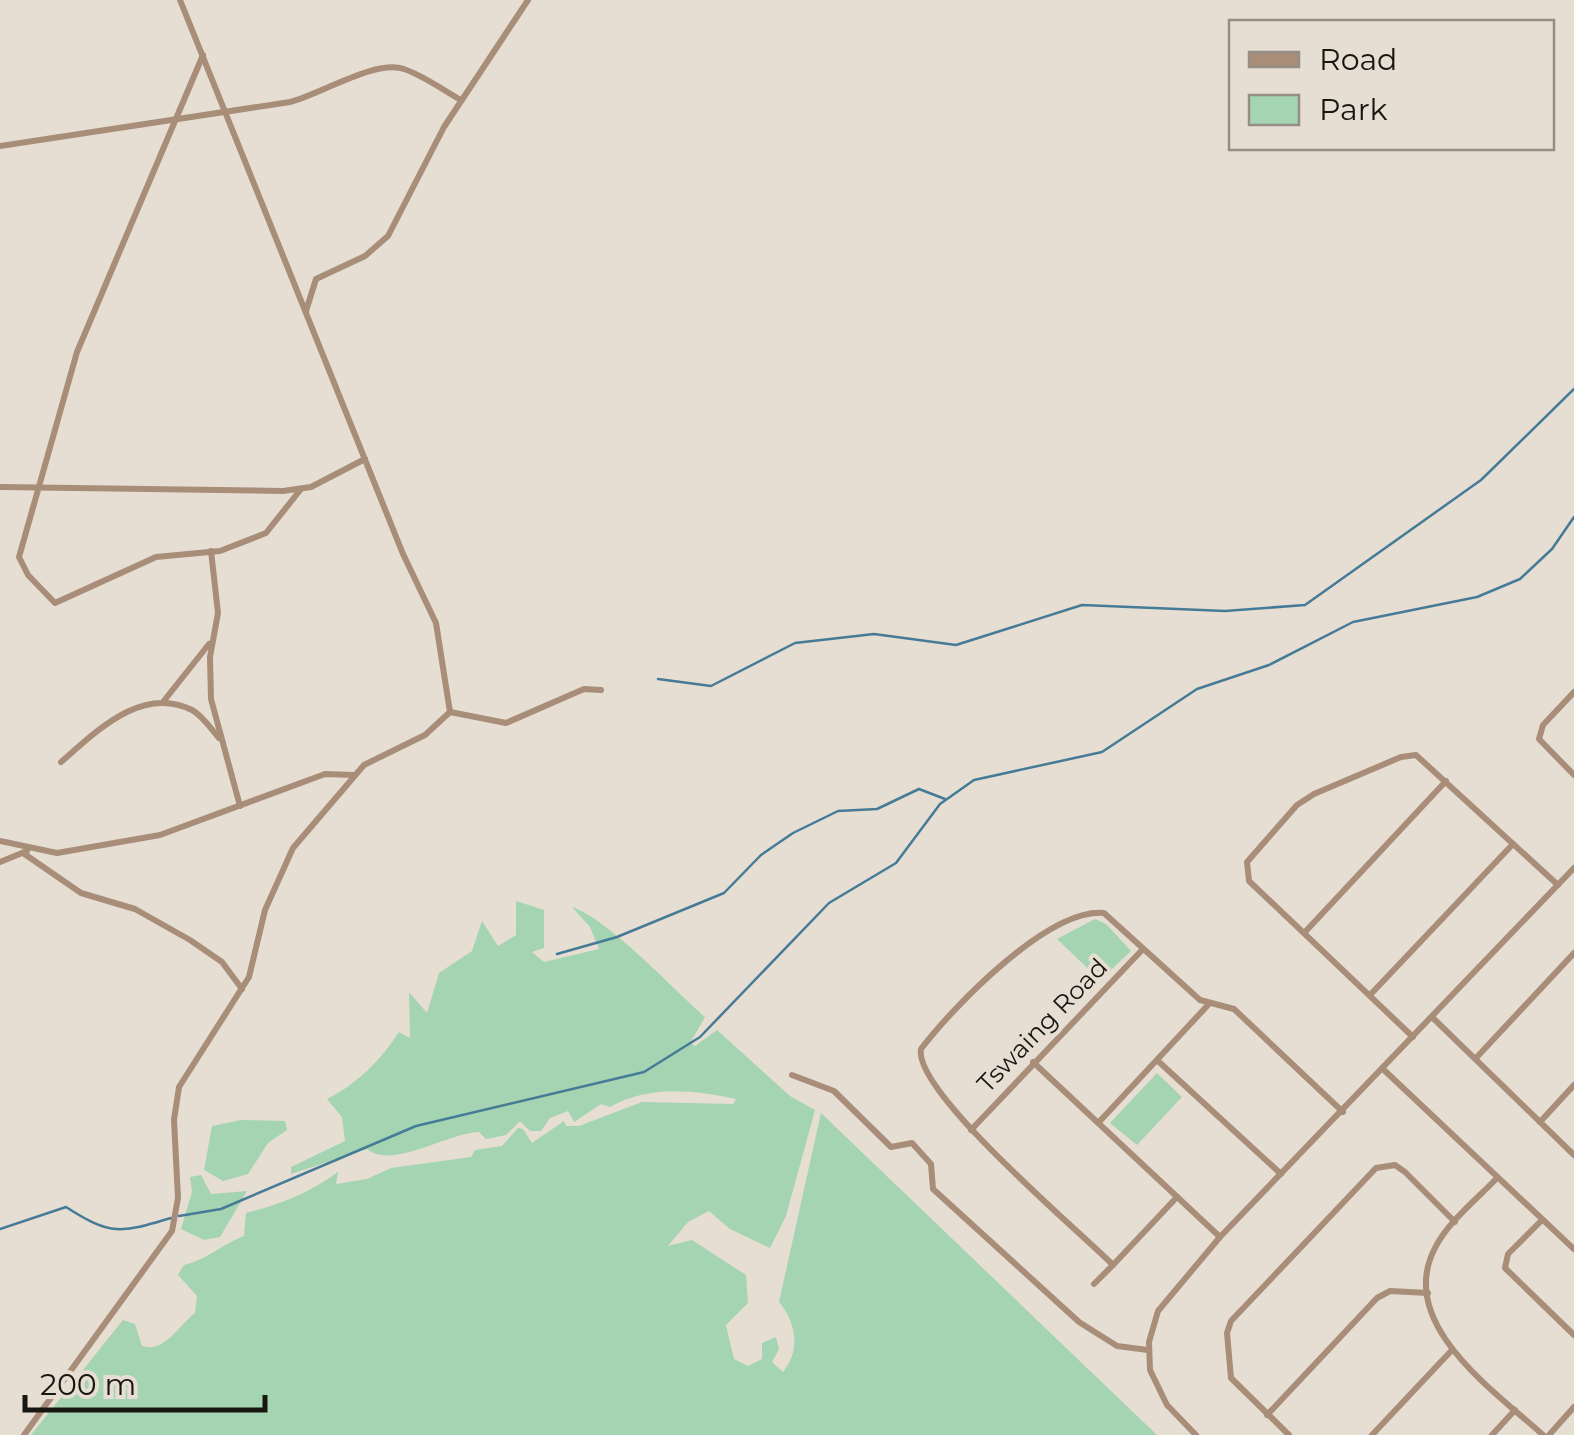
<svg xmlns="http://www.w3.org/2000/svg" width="1574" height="1435" viewBox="0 0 1574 1435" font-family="Montserrat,sans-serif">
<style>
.green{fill:#a4d4b1}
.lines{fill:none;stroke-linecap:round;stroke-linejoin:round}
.stream{stroke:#467b97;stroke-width:2.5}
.street{stroke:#a88d78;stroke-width:6}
.labels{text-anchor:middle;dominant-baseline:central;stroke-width:8;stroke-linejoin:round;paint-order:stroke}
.street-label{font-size:25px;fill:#181611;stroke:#e6ded2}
</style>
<rect width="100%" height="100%" fill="#e6ded2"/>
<g class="green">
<path d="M516,901L544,910V948L532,952L544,962L599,949L590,927L572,907C608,919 672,988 705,1017L690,1043L695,1046L717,1030L790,1096L815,1110L786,1216L770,1248L730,1229L709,1211L688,1222L668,1246L692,1240L746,1275L748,1303L726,1325L734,1359L748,1366L762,1359V1343L776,1337L779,1349L772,1362L783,1372C801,1350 796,1322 779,1302L821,1113L1157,1435H31L123,1320L135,1324L142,1346C165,1353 178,1326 195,1313L197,1296L178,1275L184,1265C208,1259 221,1245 244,1236L246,1213C278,1205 310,1193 338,1172L336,1184L367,1179L391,1168L471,1157L475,1150L502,1146L518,1128L523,1129L532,1143L564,1121L566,1126H579L642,1102L733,1104L736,1099C693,1090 649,1085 610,1107L601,1104L574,1122L568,1111L550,1118L541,1131H530L520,1121L506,1135L486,1139L479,1132C447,1133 392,1170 367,1149L291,1174V1167L345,1141L342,1117L327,1099C357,1084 381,1060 399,1032L410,1038L409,992L427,1013L439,973L472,951L482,921L498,946L516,935Z"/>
<path d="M1095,919L1106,924L1131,951L1100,980L1057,939Z"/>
<path d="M1157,1073L1182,1097L1137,1145L1110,1123Z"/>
<path d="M241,1120L285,1121L287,1130L268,1143L248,1174L223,1181L204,1170L212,1126Z"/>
<path d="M201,1175L211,1194L247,1191L220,1237L204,1240L181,1229L192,1192L190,1177Z"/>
</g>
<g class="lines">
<g class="stream">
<path d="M658,679L711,686L795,643L874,634L956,645L1082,605L1225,611L1305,605L1481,480L1574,389"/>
<path d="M557,954L617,937L724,893L761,855L793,833L838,811L877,809L919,789L945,799"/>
<path d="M179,1216L221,1209L416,1126L644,1072L700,1037L829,903L896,863L940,804L974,780L1102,752L1197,689L1269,665L1353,622L1477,597L1520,579L1552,549L1574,517"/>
<path d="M0,1229L66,1207C111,1236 121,1233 171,1218"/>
</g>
<g class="street">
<path d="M180,0L403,554L436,623L450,712"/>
<path d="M203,55L77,352L19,557L28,575L55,603L156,557L220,551L266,533L301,489"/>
<path d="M0,146L290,102C321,94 376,59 404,69C424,76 443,90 461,100"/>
<path d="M306,311L316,279L365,256L388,236L444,127L528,0"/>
<path d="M0,487L283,491L311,487L365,459"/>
<path d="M211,551L218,613L210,657L211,699L240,806"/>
<path d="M1574,692L1543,725L1539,739L1574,775"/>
<path d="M163,702L209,644"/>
<path d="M450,712L506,723L584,689L601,690"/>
<path d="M61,762C96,732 141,685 192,710C202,715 211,729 219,738"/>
<path d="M0,841L57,853L160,835L325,774L354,775"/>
<path d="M23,853L81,893L135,909L190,940L222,962L242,989"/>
<path d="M0,862L27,851"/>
<path d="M1305,932L1446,781"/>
<path d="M1371,994L1513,844"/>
<path d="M1432,1017L1574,1155"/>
<path d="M1413,1037L1249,881L1247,862L1297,805L1314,794L1401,757L1416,755L1558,885"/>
<path d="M1476,1058L1574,953"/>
<path d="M1158,1061L1281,1174"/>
<path d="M1033,1062L1220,1237"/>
<path d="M1384,1070L1574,1249"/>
<path d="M792,1075L834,1091L891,1147L912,1143L931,1164L933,1189L1079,1322L1117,1346L1148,1350"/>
<path d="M1099,1122L1208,1005"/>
<path d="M1540,1122L1574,1085"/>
<path d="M971,1130L1143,949"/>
<path d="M1497,1178C1476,1200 1448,1222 1435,1248C1395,1324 1496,1392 1543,1435"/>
<path d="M1177,1197L1113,1265C1078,1230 913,1091 921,1049C953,1007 1048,908 1104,913L1200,1000L1234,1009L1343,1112"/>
<path d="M1542,1220L1508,1254L1505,1268L1574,1335"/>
<path d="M1094,1284L1113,1265"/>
<path d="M1267,1415L1377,1298L1390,1291L1428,1293"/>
<path d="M24,1435L172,1231L178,1198L174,1120L179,1087L249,977L265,910L293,848L364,765L425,735L450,712"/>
<path d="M1196,1435L1167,1405L1150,1370L1149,1342L1158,1311L1220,1237L1574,868"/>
<path d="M1289,1435L1231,1378L1227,1333L1231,1321L1376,1168L1395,1165L1405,1172L1455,1222"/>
<path d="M1372,1435L1452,1350"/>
<path d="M1492,1435L1515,1410"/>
<path d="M1549,1435L1574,1407"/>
</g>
</g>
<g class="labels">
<g class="street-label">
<text transform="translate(1042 1025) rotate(-46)">Tswaing Road</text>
</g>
</g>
<rect x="1229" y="20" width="325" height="130" fill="#e6ded2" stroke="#948e85" stroke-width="2.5"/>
<rect x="1249" y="52" width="50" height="15" fill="#a88d78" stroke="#948e85" stroke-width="2.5"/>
<text x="1319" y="70" font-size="30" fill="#181611">Road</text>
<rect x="1249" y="95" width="50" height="30" fill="#a4d4b1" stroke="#948e85" stroke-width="2.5"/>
<text x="1319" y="120" font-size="30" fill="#181611">Park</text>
<path d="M25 1395v15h240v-15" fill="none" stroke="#181611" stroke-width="5"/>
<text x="40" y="1395" font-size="30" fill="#181611" stroke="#e6ded2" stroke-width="8" paint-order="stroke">200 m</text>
</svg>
